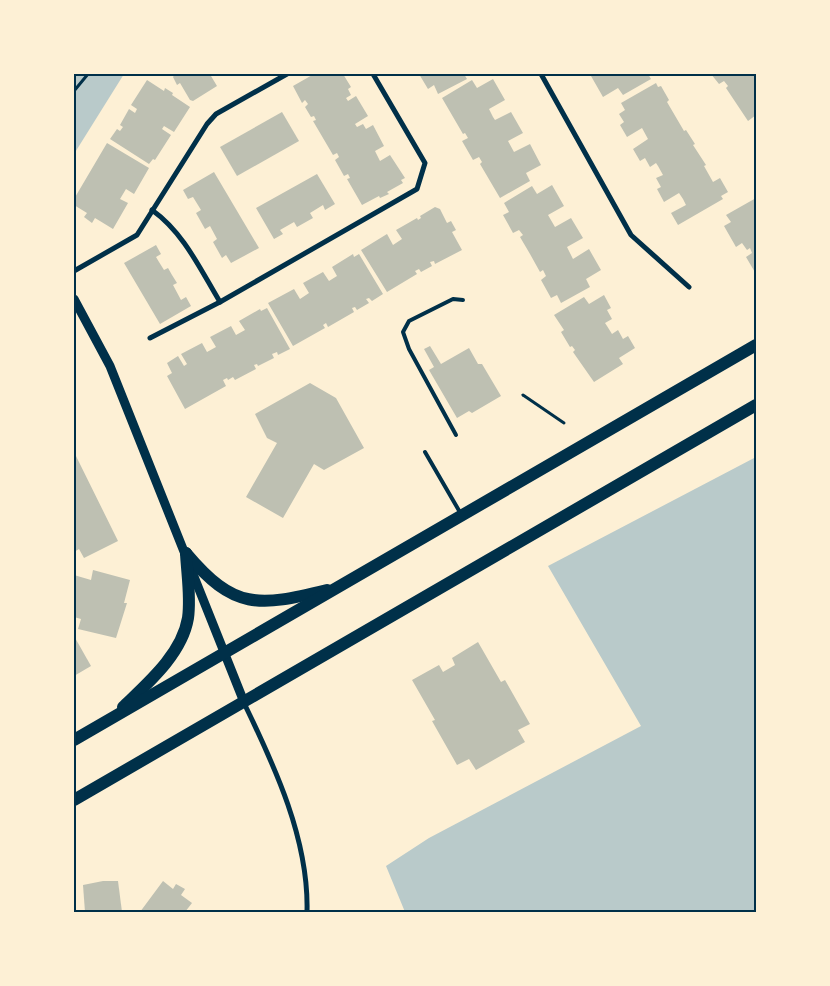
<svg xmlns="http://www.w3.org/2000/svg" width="830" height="986" viewBox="0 0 830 986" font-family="Inter,sans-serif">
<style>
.green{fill:#b9caca}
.building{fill:#bec0b2}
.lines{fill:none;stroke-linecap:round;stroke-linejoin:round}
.path{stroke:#003049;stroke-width:3}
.service{stroke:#003049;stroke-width:4}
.minor{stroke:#003049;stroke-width:5}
.tertiary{stroke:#003049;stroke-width:9}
.primary{stroke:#003049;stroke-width:12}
.neatline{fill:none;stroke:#003049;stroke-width:2}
</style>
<rect width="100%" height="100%" fill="#fdf0d5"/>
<g class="green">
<path d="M74,74H124L74,154Z"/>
<path d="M756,457V912H405L386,866L429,838L641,726L548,566Z"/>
</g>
<g class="building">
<path d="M175,74H214L211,76L217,86L193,101L190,100L180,83L177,85L173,77Z"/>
<path d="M314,74H343L351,87L348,89L351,95L346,98L348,101L356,96L368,116L355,124L357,127L363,124L366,129L373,125L384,146L375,151L380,161L390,155L405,178L401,180L403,183L387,192L389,194L380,198L379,196L362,205L347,179L350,178L348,174L344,176L335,160L339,157L337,153L333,155L313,121L316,120L314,116L311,117L305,107L308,104L305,100L302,103L293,86Z"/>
<path d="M419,74H464L467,79L438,94L434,85L428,89Z"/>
<path d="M595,74H648L651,79L623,95L618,88L603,97L591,76Z"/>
<path d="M711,74H756V115L748,121L726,88L728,86L724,81L719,84Z"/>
<path d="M493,79L505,100L489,109L493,117L495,120L511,112L523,133L508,141L514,152L530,144L541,165L526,173L530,181L500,198L480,164L482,162L479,157L473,160L462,141L468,138L465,133L463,134L442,98L472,80L477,88Z"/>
<path d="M147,80L164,91L165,88L173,93L172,95L190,107L174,132L164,126L162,129L171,135L155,160L153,159L149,164L110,139L117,129L120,131L123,127L120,125L129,109L135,113L137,109L131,105Z"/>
<path d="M656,83L658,87L661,86L669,100L667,102L684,131L686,130L695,144L693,145L706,165L704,166L713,182L720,178L728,192L721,196L723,199L678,225L671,213L686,205L683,199L679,193L664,202L657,189L661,187L656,178L663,175L658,166L656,163L650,167L645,158L640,161L633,149L648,139L642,128L627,137L620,125L624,122L619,114L625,110L621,103Z"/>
<path d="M282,112L299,141L237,176L220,147Z"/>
<path d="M107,143L149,168L134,194L126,189L120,199L128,203L113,229L95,218L92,223L84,217L87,213L74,205V199Z"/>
<path d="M214,172L259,248L231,263L226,255L222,258L213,242L217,239L210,226L205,229L196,213L201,210L193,197L188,199L183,190Z"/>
<path d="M317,174L335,204L325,210L323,205L310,213L313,218L297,227L294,222L280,230L283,234L274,239L256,208Z"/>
<path d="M552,185L564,206L548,215L555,227L571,218L583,238L567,247L573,259L589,249L601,270L586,279L590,287L561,303L557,295L551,298L541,280L546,276L543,270L540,272L530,254L520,237L523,235L519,230L513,233L503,215L509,212L504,203L532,186L537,194Z"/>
<path d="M756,198V274L746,257L752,253L750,248L747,250L742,243L736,247L724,226L731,222L726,215Z"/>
<path d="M435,207L440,209L447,223L451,221L456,230L452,232L462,250L435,264L434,261L430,262L432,266L421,272L419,269L415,271L417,274L387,292L361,250L387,234L393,245L402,239L396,230L417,218L418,220L421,218L420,216Z"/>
<path d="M156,245L161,254L156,257L159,262L164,270L168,268L172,275L177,283L173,285L181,300L186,297L191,306L160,324L124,263Z"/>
<path d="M353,254L354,257L359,254L383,294L372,301L369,298L366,299L369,303L357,310L355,307L352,308L354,312L328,327L326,323L323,325L325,328L293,346L268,303L294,289L300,299L309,293L303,283L323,272L329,281L337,276L332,267Z"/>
<path d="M604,295L611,308L607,310L612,319L605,323L607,326L612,334L618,330L623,339L628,336L635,348L619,358L623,364L594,382L573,352L575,350L572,346L570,347L561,332L564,330L554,315L584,297L589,304Z"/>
<path d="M267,308L290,349L278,355L277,352L272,354L274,358L258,366L257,364L254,365L256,369L235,380L233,377L228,380L227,378L223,380L226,386L185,409L167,376L172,373L167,363L178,356L184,366L187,364L181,354L202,343L207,352L216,347L210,337L231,326L236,335L245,330L239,321L260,309L261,311Z"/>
<path d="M430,346L441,364L469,348L478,364H482L501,396L472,413L469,411L457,418L429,370L434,367L424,349Z"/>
<path d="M310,383L336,398L364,448L324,470L314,464L283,518L246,497L277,443L267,438L255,414Z"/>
<path d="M74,452L118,541L84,558L79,549L74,552Z"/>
<path d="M93,570L130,580L124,603H127L116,638L78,629L81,619L74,617V575L91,580Z"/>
<path d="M74,636L91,666L74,676Z"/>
<path d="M478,642L501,682L505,680L530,724L518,730L525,742L476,770L469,759L457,765L432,721L435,720L412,680L439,665L443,672L455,665L452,658Z"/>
<path d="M103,881H118L122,912H85L83,885Z"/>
<path d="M163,881L173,889L176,884L185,889L181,895L192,903L185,912H140Z"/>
</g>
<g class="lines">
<g class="path">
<path d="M74,91L88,74"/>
<path d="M523,395L564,423"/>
</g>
<g class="service">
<path d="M456,435L409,349L403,332L409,321L453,299L463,300"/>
<path d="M425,452L461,514"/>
</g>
<g class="minor">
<path d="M541,74L631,235L689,287"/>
<path d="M152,210C184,233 200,269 220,302"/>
<path d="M74,271L137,235L207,124L216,114L287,74"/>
<path d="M150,338L220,302L417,189L425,163L373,74"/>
<path d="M244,703C275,767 309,840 307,912"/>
</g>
<path class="tertiary" d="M74,299L110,366L244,702"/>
<g class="primary">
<path d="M186,553C234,610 258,607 327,590"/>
<path d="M123,707C148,683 182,654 188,618C191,597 187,574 186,553"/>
<path d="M74,740L756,345"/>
<path d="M74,800L756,405"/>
</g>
</g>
<rect width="830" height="986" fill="none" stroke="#fdf0d5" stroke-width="150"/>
<rect x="75" y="75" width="680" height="836" class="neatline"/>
</svg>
